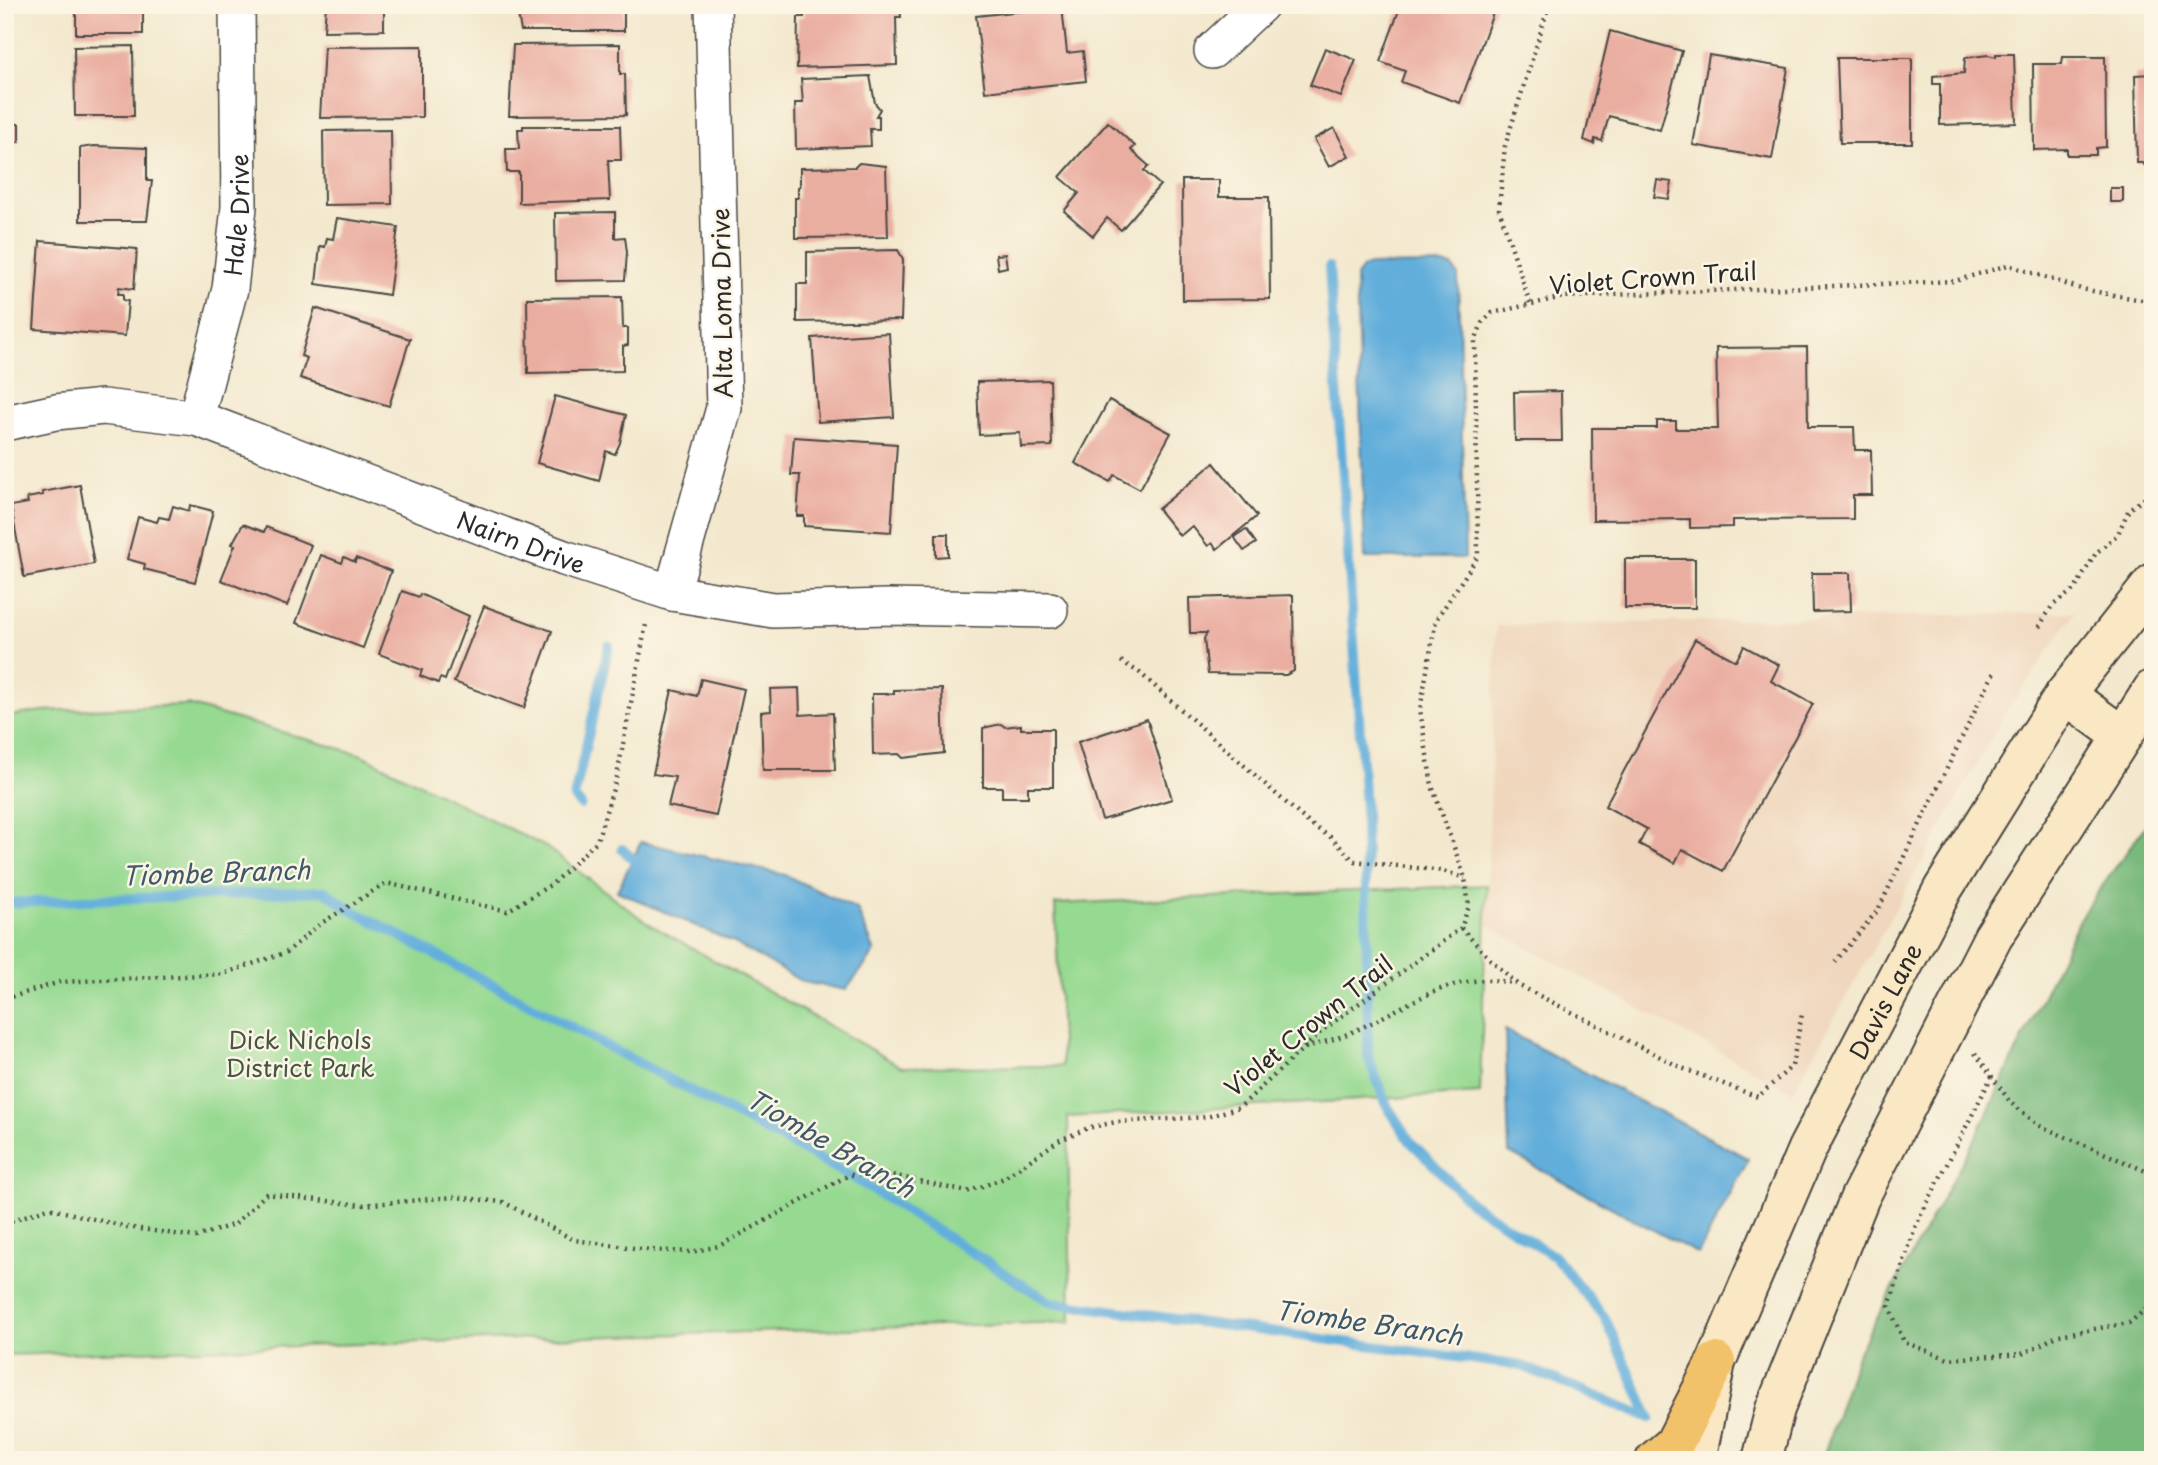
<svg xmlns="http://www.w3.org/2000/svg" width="2158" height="1465" viewBox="0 0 2158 1465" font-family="'Playpen Sans',sans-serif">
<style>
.built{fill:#efd6bc}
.green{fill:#96d991;stroke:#60825e;stroke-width:2}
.forest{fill:#78b97b;stroke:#527253;stroke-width:2}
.water{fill:#62aedb;stroke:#466c83;stroke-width:2}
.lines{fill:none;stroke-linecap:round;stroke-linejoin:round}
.stream{stroke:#62aedb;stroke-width:10}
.building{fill:#eaaea1}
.minor-casing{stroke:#494743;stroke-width:38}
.secondary-casing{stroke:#494743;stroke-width:42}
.motorway-casing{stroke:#494743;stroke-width:42}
.path{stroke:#494743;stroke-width:4.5;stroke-dasharray:2 5;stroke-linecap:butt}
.minor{stroke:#fff;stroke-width:35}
.secondary{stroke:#fae7c3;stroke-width:38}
.motorway{stroke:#f2c26a;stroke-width:38}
.labels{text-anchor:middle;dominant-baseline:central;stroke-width:5;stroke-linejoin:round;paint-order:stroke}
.street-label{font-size:24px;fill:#2b2b2b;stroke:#fcf5e5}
.park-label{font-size:24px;fill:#465644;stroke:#fcf5e5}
.water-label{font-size:26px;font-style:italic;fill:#3e5969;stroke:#fcf5e5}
</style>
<rect width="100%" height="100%" fill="#fcf5e5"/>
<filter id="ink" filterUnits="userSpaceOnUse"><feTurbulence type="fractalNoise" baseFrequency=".0143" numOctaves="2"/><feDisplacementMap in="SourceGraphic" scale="14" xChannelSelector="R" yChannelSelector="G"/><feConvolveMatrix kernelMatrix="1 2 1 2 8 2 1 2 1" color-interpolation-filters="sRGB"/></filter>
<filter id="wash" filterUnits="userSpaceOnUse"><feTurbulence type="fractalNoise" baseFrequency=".00686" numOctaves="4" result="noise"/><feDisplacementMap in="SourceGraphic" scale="28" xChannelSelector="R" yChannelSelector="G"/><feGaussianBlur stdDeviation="1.57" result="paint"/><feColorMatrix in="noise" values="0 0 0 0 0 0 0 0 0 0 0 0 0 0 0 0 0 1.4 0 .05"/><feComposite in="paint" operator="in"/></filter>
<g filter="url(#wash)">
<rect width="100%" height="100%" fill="#f3e8cd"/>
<path class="built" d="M2075,612L2002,719L1793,1092L1486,925L1496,626Z"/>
<path class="green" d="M188,705L362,755L546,847L646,922L902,1067L1062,1066L1055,904L1487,885L1480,1093L1068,1117L1071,1322L5,1355V717L42,711Z"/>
<path class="forest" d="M2153,815V1460H1822L1858,1352L1975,1139L2081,916Z"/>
<g class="water">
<path d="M1442,264L1452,266L1458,275L1465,558H1365L1356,277L1362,268L1369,265Z"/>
<path d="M641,842L785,875L857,909L875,952L846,990L803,982L732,942L617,891Z"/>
<path d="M1505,1030L1749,1159L1698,1254L1509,1153Z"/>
</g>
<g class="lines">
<g class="stream">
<path d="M1329,267L1365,808L1368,1057L1387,1106L1410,1141L1471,1203L1555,1257L1605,1318L1650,1418"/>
<path d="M581,805L574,798L609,646"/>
<path d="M622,849L633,859"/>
<path d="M5,903L325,891L348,908L849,1175L1050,1302L1522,1366L1650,1418"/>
</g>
</g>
<g id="blocks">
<g class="building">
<path d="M76,5H148L143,8V34H76Z"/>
<path d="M326,5H384V30L324,31Z"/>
<path d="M522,5H624V31H521L517,9Z"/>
<path d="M804,5H900L901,17H896L897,65L797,68L798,17H804Z"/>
<path d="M1401,5H1496L1460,103L1401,82L1405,71L1380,62Z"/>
<path d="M1062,7L1067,53L1083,51L1086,81L985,92L976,16Z"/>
<path d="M1610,31L1682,51L1660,130L1609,116L1602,141L1595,139L1594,144L1584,140Z"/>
<path d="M620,44V74H625L626,115L509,116L513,45Z"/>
<path d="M133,46L134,116H75L74,47Z"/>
<path d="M422,46V117L320,118L324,47Z"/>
<path d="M1325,48L1356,60L1341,97L1310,85Z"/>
<path d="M1996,54H2014L2016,123L1940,125V84H1933V76L1964,73L1965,58L1988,55L1996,57Z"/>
<path d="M1709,55L1788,68L1772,159L1693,145Z"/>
<path d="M2063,57H2105L2106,147L2096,148V155H2067V149L2034,150L2033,64H2062Z"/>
<path d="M1837,58H1912V143H1840Z"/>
<path d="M2153,74V172L2142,163H2137L2135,75Z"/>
<path d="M870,76L875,103L880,109L876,116H879V129H870L871,146L796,149L795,103H803L801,79Z"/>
<path d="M1108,122L1135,146L1131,150L1149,166L1144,171L1160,185L1121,230L1107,218L1093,236L1064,211L1079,193L1060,177Z"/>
<rect x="5" y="124" width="14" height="18"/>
<path d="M523,126H620L621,160H608L610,200L519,203V172H507L506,149H519L518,129H523Z"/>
<path d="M1334,128L1349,156L1329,167L1314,139Z"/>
<path d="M391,130L392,204L324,205L323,131Z"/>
<path d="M94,146L147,148V181H152L147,221H80V148Z"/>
<path d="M859,163L886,166L888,237L795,238V198H798V187L800,186V168L855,167Z"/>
<path d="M1182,180H1219V197H1269L1270,299L1183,300Z"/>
<path d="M1657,180L1672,182L1669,199L1654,197Z"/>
<rect x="2110" y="188" width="13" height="14"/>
<path d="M615,212V238L625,237L627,252L625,280L556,281L555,213Z"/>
<path d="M337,218L398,227L389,295L316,284L320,246L325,247L327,238L333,239Z"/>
<path d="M40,241L137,249L134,289L119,287L118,294H123V300L128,301L125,336L34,329Z"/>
<path d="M898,250L903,259L901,320L797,322V284H807V252Z"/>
<path d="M1005,254L1007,267L998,269L996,255Z"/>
<path d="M622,297L623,328H628V345L623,346V371L528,373L527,298Z"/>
<path d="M315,308L410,339L389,406L300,378L307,358L301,356Z"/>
<path d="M889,333L894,417L818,422L812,338Z"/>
<path d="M1807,347L1808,427H1854L1855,450H1871L1872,495H1853V519L1733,520V527L1690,528V519L1593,520L1592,428H1657V421H1676V429H1718L1716,348Z"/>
<path d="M1050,380L1052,446L1021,447L1020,433L979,435L977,382Z"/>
<path d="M1561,391L1562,441H1515L1514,392Z"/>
<path d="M555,396L626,415L620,443L615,454L606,451L599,481L537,463Z"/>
<path d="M1109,400L1171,433L1140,489L1114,475L1110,482L1075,463Z"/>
<path d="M794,437L897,444L891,532L804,526V516H797L800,475H791Z"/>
<path d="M1214,463L1257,516L1217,549L1212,543L1208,546L1192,526L1180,536L1158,509Z"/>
<path d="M80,485L94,564L24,577L11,506L28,503L27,498L43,495L42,492Z"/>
<path d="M190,505L213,511L195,582L144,569L145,564L127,559L138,517L157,522L159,517L169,519L173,506L189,511Z"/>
<path d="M243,524L264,532L266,527L311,545L287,606L221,580L235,545L232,544Z"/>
<path d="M1246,529L1256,543L1244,551L1234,537Z"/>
<path d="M936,534H948V556L936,557Z"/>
<path d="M321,555L342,563L344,557L355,562L356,558L391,571L363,648L296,623Z"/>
<rect x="1625" y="559" width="70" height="49"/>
<path d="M1812,573H1850L1851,611L1813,612Z"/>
<path d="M402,591L419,597L420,594L469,616L445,680L440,678L438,683L420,676L422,670L379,654Z"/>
<path d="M1293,595L1294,671L1286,675L1208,674L1204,639L1207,633H1190L1189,598Z"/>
<path d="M484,606L552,631L524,708L454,682Z"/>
<path d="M1695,639L1736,661L1744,646L1779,665L1771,681L1813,704L1723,871L1682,849L1675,863L1639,844L1647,829L1605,806Z"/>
<path d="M701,679L744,689L716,816L668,806L675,777L653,774L672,690L697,696Z"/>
<path d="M799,688L800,715L833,713L835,770H763L761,712L771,711L770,689Z"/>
<path d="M942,689L944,753L903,758L899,754L873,755L872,694H894V690Z"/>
<path d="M1147,719L1172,799L1102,820L1078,742Z"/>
<path d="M1001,724L1005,727L1021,725V729H1053V787H1028V797H1002V787H983V728Z"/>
</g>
</g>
</g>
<g filter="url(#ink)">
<use href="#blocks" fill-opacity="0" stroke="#494743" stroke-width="2"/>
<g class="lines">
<defs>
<g id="minor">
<path d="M1212,51L1261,5"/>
<path id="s1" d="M196,418L230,289L239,207L237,5"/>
<path id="s2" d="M5,423L56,412L103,407L196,418L564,558L672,593L773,610L888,607L1050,610"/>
<path d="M672,593L724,408L713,5"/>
</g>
<g id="secondary">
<path d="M2065,694L2121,735"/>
<path id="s3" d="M1696,1460L1716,1362L1807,1149L1943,889L2065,694L2153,583"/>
<path d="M1762,1460L1775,1409L1860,1197L1993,937L2153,689"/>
</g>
<path id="motorway" d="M1655,1460L1674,1444L1716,1362"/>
</defs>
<use href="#minor" class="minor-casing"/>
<use href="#secondary" class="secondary-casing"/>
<use href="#motorway" class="motorway-casing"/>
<g class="path">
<path d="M1530,303L1499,209L1505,146L1549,5"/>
<path d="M2039,627L2052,606L2075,589L2096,553L2118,534L2129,509L2153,493"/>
<path d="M1121,661L1140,673L1310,824L1332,838L1354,861L1443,871L1465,878"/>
<path d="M1461,928L1490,959L1520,986L1682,1068L1758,1097L1792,1066L1802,1014"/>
<path d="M1835,962L1878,910L1994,672"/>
<path d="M5,999L60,982L223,974L287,952L320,924L386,883L507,911L552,884L597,841L617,776L646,624"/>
<path d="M1305,1048C1320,1043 1337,1039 1352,1032C1405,1009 1455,967 1516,984"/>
<path d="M1975,1053L2011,1103L2040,1126L2153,1174"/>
<path d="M1992,1076L1916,1225L1889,1306L1904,1342L1948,1359L2022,1354L2059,1335L2129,1323L2153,1303"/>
<path d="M5,1223L48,1208L127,1227L196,1237L235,1224L266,1194L362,1205L454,1197L503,1202L574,1240L649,1250L691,1252L719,1246L849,1175L883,1173L967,1192L1004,1178L1058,1141L1088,1128L1116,1122L1207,1117L1240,1107L1323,1030L1461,928L1469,906L1465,878L1432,786L1420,710L1436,620L1478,556L1475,341L1482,323L1492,313L1563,297L1955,281L2008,265L2081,289L2153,302"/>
</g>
<use href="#minor" class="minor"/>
<use href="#secondary" class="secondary"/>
<use href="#motorway" class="motorway"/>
</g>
</g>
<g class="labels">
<g class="street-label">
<text stroke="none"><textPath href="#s1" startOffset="208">Hale Drive</textPath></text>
<text transform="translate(1653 277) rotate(-4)">Violet Crown Trail</text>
<text transform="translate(721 303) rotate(-91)">Alta Loma Drive</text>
<text stroke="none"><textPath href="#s2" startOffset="541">Nairn Drive</textPath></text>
<text stroke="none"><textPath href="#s3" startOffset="499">Davis Lane</textPath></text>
<text transform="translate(1308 1025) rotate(-39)">Violet Crown Trail</text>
</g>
<g class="park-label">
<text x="300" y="1039">Dick Nichols<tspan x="300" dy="28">District Park</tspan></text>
</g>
<g class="water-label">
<text transform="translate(216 872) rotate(-2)">Tiombe Branch</text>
<text transform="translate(831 1143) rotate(30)">Tiombe Branch</text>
<text transform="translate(1369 1322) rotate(8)">Tiombe Branch</text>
</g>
</g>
<rect width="2158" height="1465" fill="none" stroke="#fcf5e5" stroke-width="28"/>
</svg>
